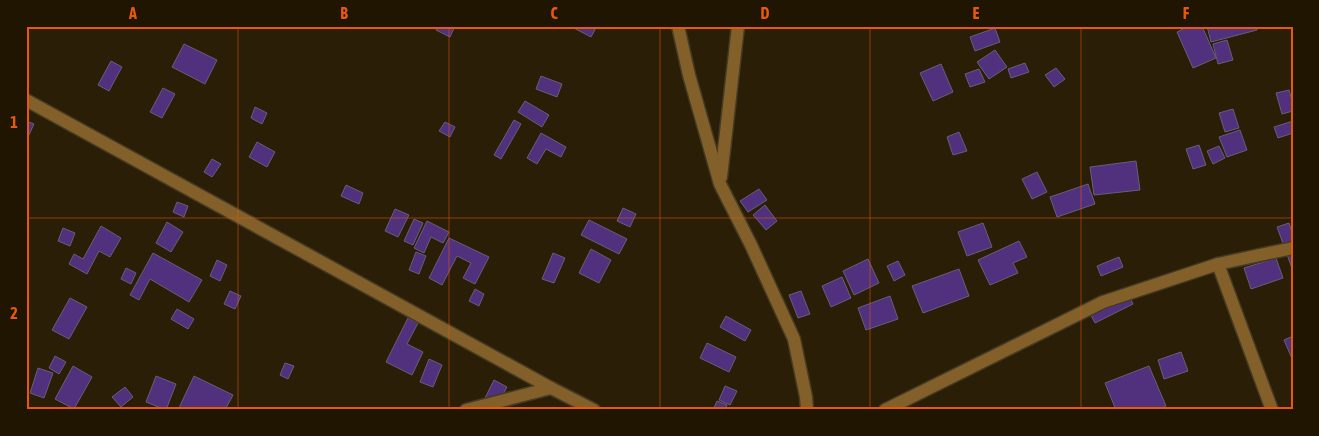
<svg xmlns="http://www.w3.org/2000/svg" width="1319" height="436" viewBox="0 0 1319 436" font-family="'Asap Condensed',sans-serif">
<style>
.building{fill:#51317e;stroke:#675e78}
.lines{fill:none;stroke-linecap:round;stroke-linejoin:round}
.minor-casing{stroke:#453a23;stroke-width:15}
.minor{stroke:#835f2a;stroke-width:12}
.grid{fill:none;stroke:#e8590c;stroke-width:1;stroke-opacity:0.55}
.neatline{fill:none;stroke:#e8590c;stroke-width:2}
.grid-label{font-size:16px;text-anchor:middle;font-weight:bold;fill:#e8590c}
</style>
<rect width="100%" height="100%" fill="#2a1e06"/>
<g class="building">
<path d="M438,26H455L450,37L436,30Z"/>
<path d="M570,26H597L591,37Z"/>
<path d="M1189,26H1202L1216,58L1193,68L1177,32Z"/>
<path d="M1207,26H1256L1257,30L1211,42Z"/>
<path d="M995,28L1000,42L975,51L970,37Z"/>
<path d="M1227,40L1233,60L1218,64L1213,44Z"/>
<path d="M184,44L217,60L205,84L172,67Z"/>
<path d="M995,50L1007,67L989,79L977,62Z"/>
<path d="M111,61L122,67L109,91L98,85Z"/>
<path d="M1025,63L1029,72L1011,78L1008,69Z"/>
<path d="M941,64L953,92L933,101L920,73Z"/>
<path d="M1056,68L1065,79L1054,87L1045,75Z"/>
<path d="M979,69L985,82L970,87L965,74Z"/>
<path d="M541,76L562,84L557,97L536,89Z"/>
<path d="M163,88L175,94L162,118L150,112Z"/>
<path d="M1289,90L1293,104V111L1282,114L1276,93Z"/>
<path d="M525,101L549,115L542,127L518,112Z"/>
<path d="M255,107L267,113L262,124L251,118Z"/>
<path d="M1233,109L1239,128L1225,132L1219,113Z"/>
<path d="M514,120L521,124L501,159L494,155Z"/>
<path d="M26,121L34,124L28,137L26,136Z"/>
<path d="M1293,121V133L1278,138L1274,127Z"/>
<path d="M445,122L455,127L450,137L439,131Z"/>
<path d="M1240,130L1247,150L1227,157L1219,137Z"/>
<path d="M959,132L967,151L953,155L947,137Z"/>
<path d="M541,133L566,147L561,157L546,149L537,164L527,158Z"/>
<path d="M257,142L275,152L267,167L249,157Z"/>
<path d="M1199,145L1206,165L1193,169L1186,149Z"/>
<path d="M1219,146L1225,158L1213,164L1207,151Z"/>
<path d="M212,159L221,164L212,177L204,172Z"/>
<path d="M1136,161L1140,190L1094,195L1090,167Z"/>
<path d="M1037,172L1047,192L1032,199L1022,179Z"/>
<path d="M1088,184L1095,204L1057,217L1050,197Z"/>
<path d="M346,185L363,193L359,204L341,196Z"/>
<path d="M759,189L767,200L748,212L740,201Z"/>
<path d="M177,202L188,206L184,217L173,212Z"/>
<path d="M765,205L777,221L766,230L753,215Z"/>
<path d="M623,208L636,214L630,227L617,221Z"/>
<path d="M395,209L409,215L398,237L385,231Z"/>
<path d="M414,219L423,223L413,245L404,241Z"/>
<path d="M589,220L627,239L619,254L581,235Z"/>
<path d="M427,221L449,232L443,243L431,237L424,253L414,248Z"/>
<path d="M167,222L183,232L171,252L156,243Z"/>
<path d="M983,223L992,247L967,256L958,232Z"/>
<path d="M1289,223L1293,235V271L1277,227Z"/>
<path d="M101,226L121,238L110,257L99,251L87,274L69,264L74,254L83,259Z"/>
<path d="M63,228L75,233L70,246L58,241Z"/>
<path d="M449,238L489,257L475,284L463,278L471,263L457,256L442,285L429,278Z"/>
<path d="M1019,241L1027,257L1013,263L1018,273L990,285L978,260Z"/>
<path d="M591,249L611,260L599,283L579,273Z"/>
<path d="M416,252L426,256L419,274L409,270Z"/>
<path d="M153,253L202,280L189,302L150,279L139,300L130,295Z"/>
<path d="M553,253L565,258L554,283L542,279Z"/>
<path d="M1119,257L1123,267L1101,276L1097,266Z"/>
<path d="M1276,258L1283,278L1251,289L1244,268Z"/>
<path d="M868,259L879,283L854,295L843,271Z"/>
<path d="M217,260L227,265L220,281L210,276Z"/>
<path d="M898,261L905,275L894,281L887,266Z"/>
<path d="M126,268L136,273L131,284L121,279Z"/>
<path d="M959,269L969,296L923,313L912,286Z"/>
<path d="M842,277L851,298L831,307L822,286Z"/>
<path d="M475,289L484,294L479,306L469,301Z"/>
<path d="M230,291L241,296L235,309L224,304Z"/>
<path d="M801,291L810,314L798,318L789,295Z"/>
<path d="M1127,291L1133,304L1095,323L1085,304L1098,297L1101,305Z"/>
<path d="M890,296L898,319L866,330L858,308Z"/>
<path d="M70,298L87,307L69,339L52,330Z"/>
<path d="M177,309L194,319L188,329L171,319Z"/>
<path d="M726,316L751,330L745,341L720,327Z"/>
<path d="M408,318L418,323L407,344L423,352L412,375L386,362Z"/>
<path d="M1293,336V361L1284,340Z"/>
<path d="M707,343L736,357L729,372L700,358Z"/>
<path d="M1181,352L1188,371L1164,379L1158,360Z"/>
<path d="M55,356L66,362L59,374L49,368Z"/>
<path d="M429,359L442,365L433,387L420,382Z"/>
<path d="M285,363L294,366L288,379L280,375Z"/>
<path d="M73,366L92,377L74,409L55,399Z"/>
<path d="M1149,366L1166,406L1158,410H1116L1105,383Z"/>
<path d="M38,368L53,373L44,398L30,393Z"/>
<path d="M156,376L176,384L166,410L146,402Z"/>
<path d="M194,376L233,395L225,410H178Z"/>
<path d="M494,380L507,387L495,410H479Z"/>
<path d="M725,386L737,391L730,405L719,400Z"/>
<path d="M125,387L133,397L121,407L112,397Z"/>
<path d="M717,401L727,405L725,410H713Z"/>
</g>
<g class="lines">
<defs>
<g id="minor">
<path d="M678,26L689,75L720,184L751,245L794,339L806,397L807,410"/>
<path d="M26,100L551,388L594,410"/>
<path d="M721,177L738,26"/>
<path d="M1218,264L1272,410"/>
<path d="M466,410L551,388"/>
<path d="M885,410L1103,302L1218,264L1293,248"/>
</g>
</defs>
<use href="#minor" class="minor-casing"/>
<use href="#minor" class="minor"/>
</g>
<path class="grid" d="M238,26V410M449,26V410M660,26V410M870,26V410M1081,26V410M26,218H1293"/>
<rect width="1319" height="436" fill="none" stroke="#201500" stroke-width="55"/>
<rect x="28" y="28" width="1264" height="380" class="neatline"/>
<g class="grid-label">
<text x="133" y="19">A</text>
<text x="344" y="19">B</text>
<text x="554" y="19">C</text>
<text x="765" y="19">D</text>
<text x="976" y="19">E</text>
<text x="1186" y="19">F</text>
<text x="14" y="128">1</text>
<text x="14" y="319">2</text>
</g>
</svg>
